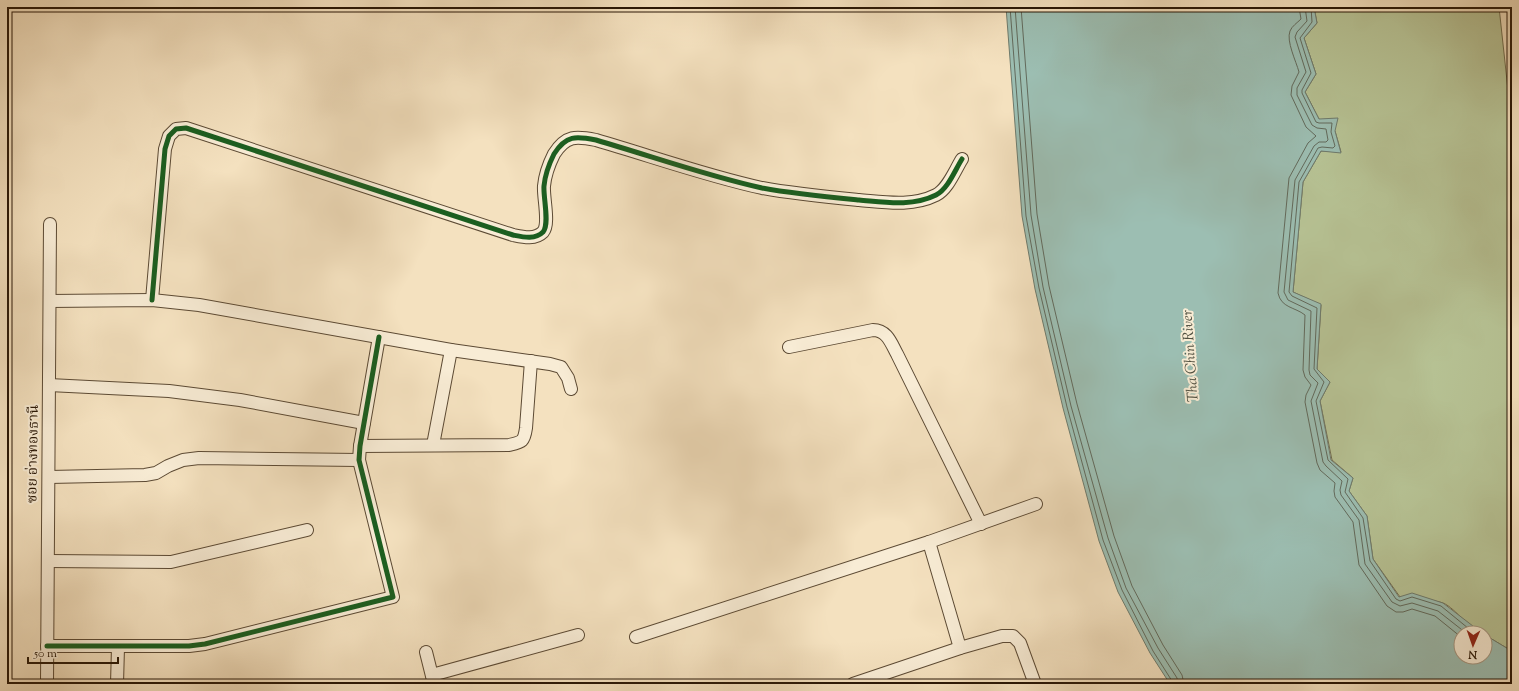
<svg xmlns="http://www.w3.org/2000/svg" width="1519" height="691" viewBox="0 0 1519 691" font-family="'Sorts Mill Goudy','Noto Serif Thai',serif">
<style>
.green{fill:#b7c395;stroke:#706d4e}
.water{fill:#9cbeb2;stroke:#6e7b6d}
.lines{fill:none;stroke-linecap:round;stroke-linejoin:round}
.shore{stroke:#626a5c;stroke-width:1}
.minor-casing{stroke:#5c4a34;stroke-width:14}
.minor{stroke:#f8ecd5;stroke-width:12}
.cycleway-casing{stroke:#f8ecd5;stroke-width:8}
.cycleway{stroke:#1b5e20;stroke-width:5}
.labels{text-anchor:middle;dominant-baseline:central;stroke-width:4;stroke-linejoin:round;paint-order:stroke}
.street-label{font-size:14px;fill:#291706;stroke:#f8ecd5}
.water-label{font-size:15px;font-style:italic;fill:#515142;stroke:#f8ecd5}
</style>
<rect width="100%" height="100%" fill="#f4e1bf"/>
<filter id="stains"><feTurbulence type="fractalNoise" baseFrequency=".005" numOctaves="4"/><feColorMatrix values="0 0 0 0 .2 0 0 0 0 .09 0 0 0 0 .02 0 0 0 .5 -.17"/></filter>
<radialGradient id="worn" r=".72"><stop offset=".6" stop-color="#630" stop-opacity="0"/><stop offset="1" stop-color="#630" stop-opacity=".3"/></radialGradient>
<path class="green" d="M1314,7H1499L1512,127V656L1510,650L1485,635V633C1471,633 1456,608 1443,603C1435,600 1409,598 1400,597L1373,559L1367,516L1349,491L1353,478L1332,460L1320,401L1330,382L1317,369L1321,305L1293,292L1303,182L1321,151L1341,152L1335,131L1319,119L1305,92L1316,74L1304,38L1317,23Z"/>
<path class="water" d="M1006,7H1314L1317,23L1304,38L1316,74L1305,92L1319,119L1338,118L1335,131L1341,153L1321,151L1303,182L1293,292L1321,304L1317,369L1330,382L1320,401L1331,460L1353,478L1349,491L1367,516L1373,559L1399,597L1412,593L1443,603L1482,633H1461V657H1485V635L1510,650L1512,656V684H1170L1150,653L1118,592L1099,541L1063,408L1035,289L1022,216Z"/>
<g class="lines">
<g class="shore">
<path d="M1010,7L1026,216L1039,288L1067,407L1103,540L1122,590L1153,651L1172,681L1173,684"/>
<path d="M1015,7L1031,215L1043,287L1071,406L1108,538L1126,588L1158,648L1177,678L1178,684"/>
<path d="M1021,7L1037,214L1049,286L1077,404L1114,536L1132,586L1163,645L1182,675L1184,684"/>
<path d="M1299,7L1301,19C1297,23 1292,26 1290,31C1286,41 1296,61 1299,72L1292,86L1291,95L1306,127L1316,136L1308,143L1289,178L1278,293C1281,308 1295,307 1305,315L1303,370L1305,377L1311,385L1306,395L1305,402L1317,463L1320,470L1335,483L1334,491L1335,497L1353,522L1359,565L1387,606L1396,612H1403L1412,609L1435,616L1461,637"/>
<path d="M1305,7L1307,21L1297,32L1295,37L1306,72L1297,88V95L1312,125L1317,128L1326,129L1328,140L1326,142H1319L1314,146L1295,180L1284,292L1288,300L1311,311L1309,370L1310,375L1318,383L1311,401L1323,462L1326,466L1342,481L1340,490L1341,495L1359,520L1365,564L1392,602L1400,606L1412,603L1438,611L1466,633"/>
<path d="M1311,7L1312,22L1300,38L1311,73L1302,90V93L1316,122L1319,123H1332L1331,132L1335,146L1333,148L1322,147L1318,148L1299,182L1289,292L1292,296L1317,308L1314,369L1324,382L1316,401L1328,460L1348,479L1345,492L1363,518L1370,561L1396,599L1400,601L1412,597L1441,606L1474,633"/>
</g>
<defs>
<g id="minor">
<path d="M152,300L165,149L169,136L176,129L186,128L513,235C523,237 535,240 543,232C550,224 543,197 544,186C545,175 549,164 554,154C566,135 576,136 596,140C651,156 707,176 762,188C794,194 827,197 859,200C884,202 912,207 936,195C948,189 955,170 962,159"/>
<path d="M50,301L152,300L199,305L451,350L550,364L561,367L568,378L571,389"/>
<path d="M789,347L873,330C887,330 891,343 897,354L981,524"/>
<path d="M49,385L169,391L240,400L364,423"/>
<path d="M433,445L451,350"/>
<path d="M360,446L509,445C522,442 524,442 526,428L531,361"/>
<path d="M49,477L145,475L156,473L168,466L183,460L199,458L359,460"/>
<path d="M929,542L1036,504"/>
<path d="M48,561L171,562L307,530"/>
<path d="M636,637L929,542L960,648"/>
<path d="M47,646H189L205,644L393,597L359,460L360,446L379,337"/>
<path d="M426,652L434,684"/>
<path d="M432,675L578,635"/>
<path d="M47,684L50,224"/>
<path d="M117,684L118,647"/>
<path d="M853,684L960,648L1002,636H1013L1020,643L1035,684"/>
</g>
</defs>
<use href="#minor" class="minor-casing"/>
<use href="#minor" class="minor"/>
<defs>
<g id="cycleway">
<path d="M152,300L165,149L169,136L176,129L186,128L513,235C523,237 535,240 543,232C550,224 543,197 544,186C545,175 549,164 554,154C566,135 576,136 596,140C651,156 707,176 762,188C794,194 827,197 859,200C884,202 912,207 936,195C948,189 955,170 962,159"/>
<path d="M47,646H189L205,644L393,597L359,460L360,446L379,337"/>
</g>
</defs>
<use href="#cycleway" class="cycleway-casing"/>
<use href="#cycleway" class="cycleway"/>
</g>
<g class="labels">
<g class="street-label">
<text transform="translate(34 454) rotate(-89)">ซอย อ่างทองธานี</text>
</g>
<g class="water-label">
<text transform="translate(1191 356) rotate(-94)">Tha Chin River</text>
</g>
</g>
<rect width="1519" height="691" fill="none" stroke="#f4e1bf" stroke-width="24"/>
<rect x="8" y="8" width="1503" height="675" fill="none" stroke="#291706" stroke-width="2"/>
<rect x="12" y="12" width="1495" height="667" fill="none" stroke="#291706"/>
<g transform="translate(1473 645) rotate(182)"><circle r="19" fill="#f8ecd5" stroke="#a59782"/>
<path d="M0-3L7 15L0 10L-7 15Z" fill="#8f2418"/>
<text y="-6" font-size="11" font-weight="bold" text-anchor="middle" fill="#291706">N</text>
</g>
<path d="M28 657v6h90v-6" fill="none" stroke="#291706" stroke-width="2"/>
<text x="34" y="657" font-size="12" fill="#291706" stroke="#f8ecd5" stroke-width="3" paint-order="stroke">50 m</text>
<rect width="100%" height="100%" filter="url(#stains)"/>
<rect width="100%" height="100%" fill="url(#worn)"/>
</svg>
